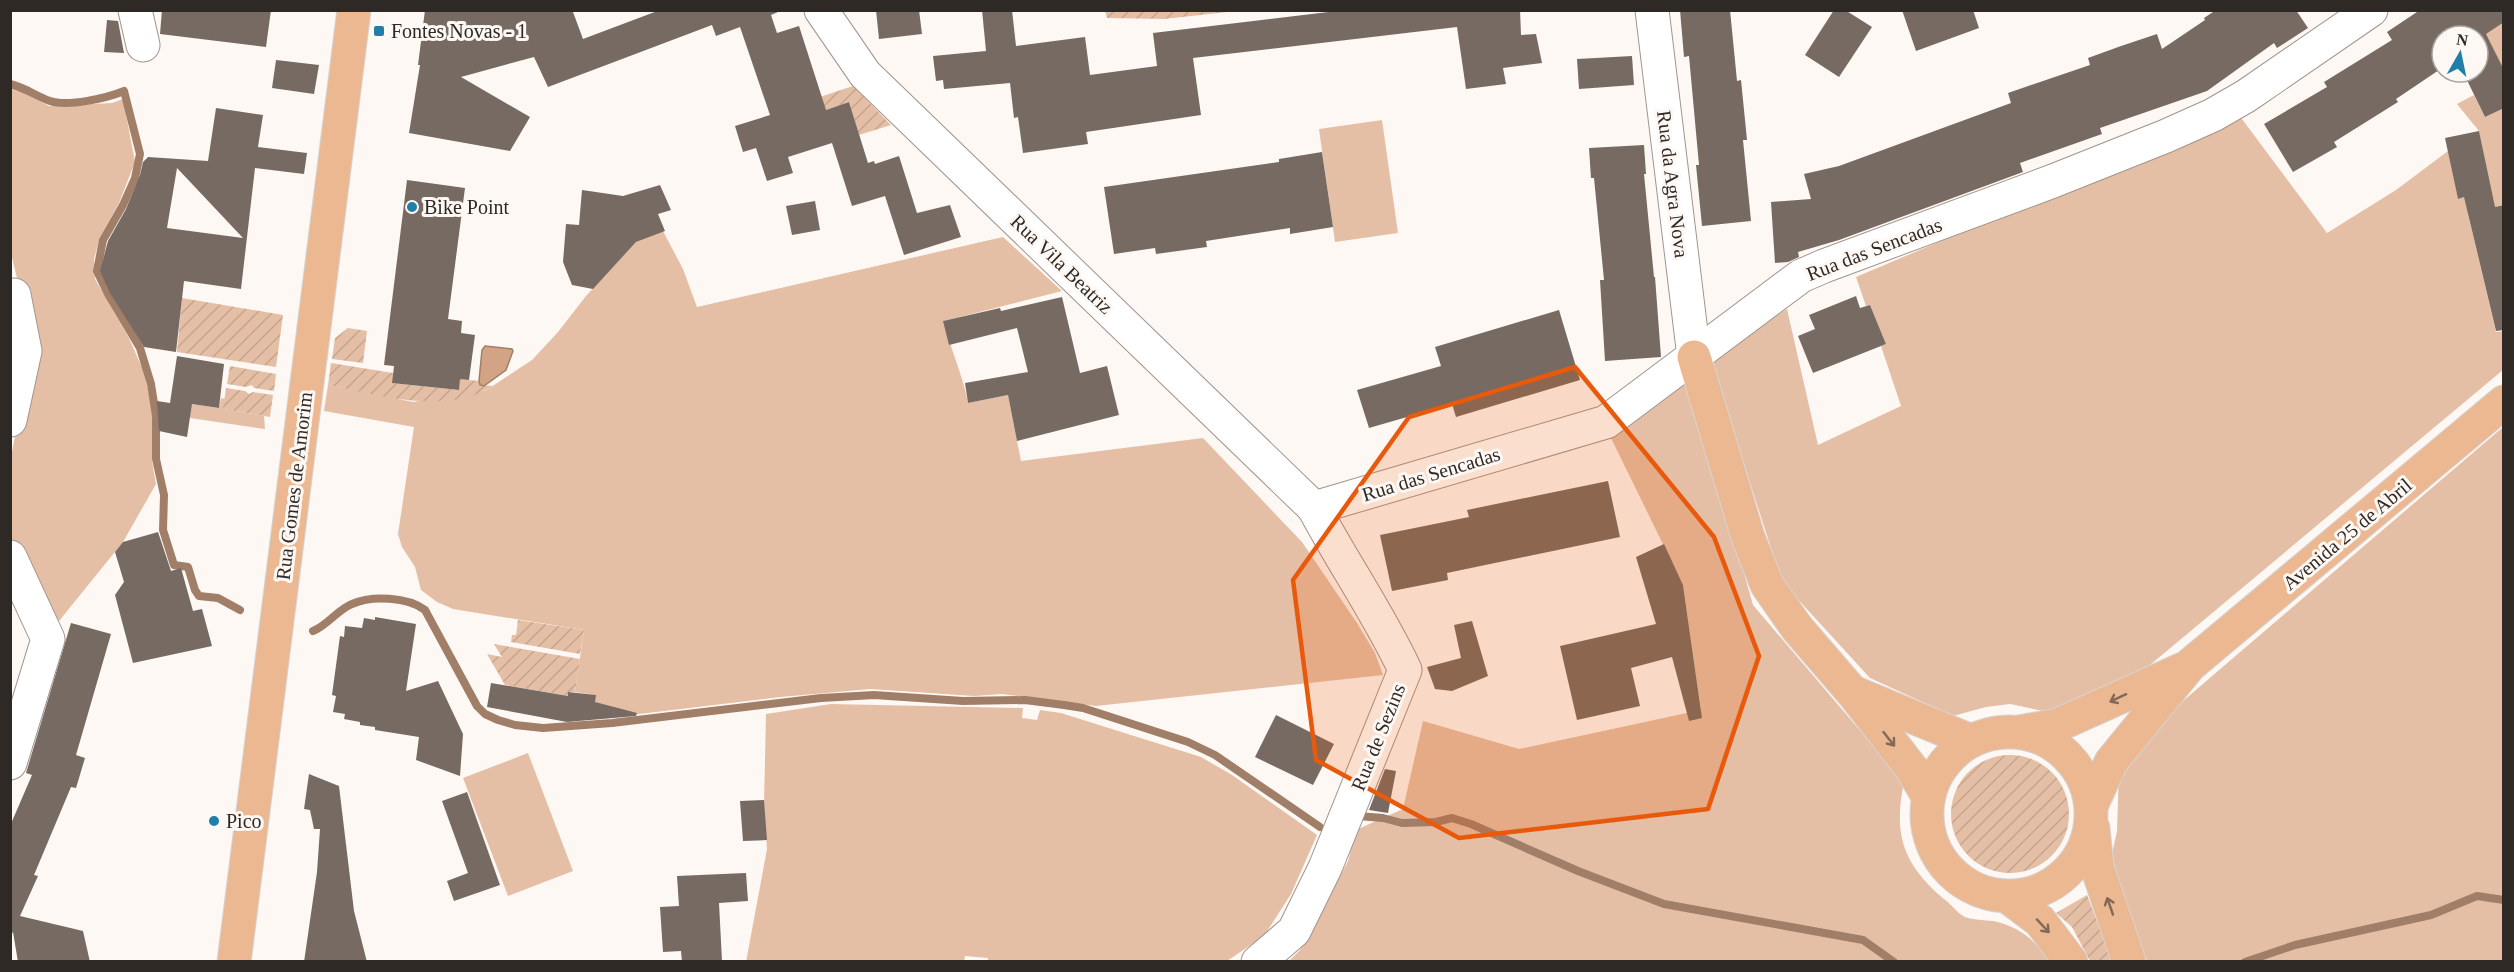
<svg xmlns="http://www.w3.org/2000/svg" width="2514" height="972" viewBox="0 0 2514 972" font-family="'Times New Roman',serif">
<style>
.grass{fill:#e5bfa5}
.garden{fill:url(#garden-furrows)}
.water{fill:#d2a384;stroke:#a17e68;stroke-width:1.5}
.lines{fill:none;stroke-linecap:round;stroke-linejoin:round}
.stream{stroke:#a17e68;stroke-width:8}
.building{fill:#776a62;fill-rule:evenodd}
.minor-casing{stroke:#a2948c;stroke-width:35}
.major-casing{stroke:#d5d4d4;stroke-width:35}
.minor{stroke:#fff;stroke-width:33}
.major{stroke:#ecb892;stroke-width:33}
.oneway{stroke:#846957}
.marked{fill:#e8590c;fill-opacity:0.2;stroke:#e8590c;stroke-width:4.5;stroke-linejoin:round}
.poi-dot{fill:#207eab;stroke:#fef8f4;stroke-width:2}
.labels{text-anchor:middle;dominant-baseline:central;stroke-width:6;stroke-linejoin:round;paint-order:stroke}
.poi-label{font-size:20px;fill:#2f2926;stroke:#fef8f4;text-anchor:start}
.street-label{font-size:20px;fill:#2f2926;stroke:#fef8f4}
</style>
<defs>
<pattern id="garden-furrows" width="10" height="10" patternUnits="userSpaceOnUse" patternTransform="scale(1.5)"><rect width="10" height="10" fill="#e5bfa5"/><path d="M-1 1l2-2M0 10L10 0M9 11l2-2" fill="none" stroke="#c5a48e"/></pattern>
</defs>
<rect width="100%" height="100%" fill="#fef8f4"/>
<g class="grass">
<path d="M2503,22V70L2478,39Z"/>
<path d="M11,89L25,93L49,106L112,103L123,99L135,162L119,203L100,237L94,259L95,279L129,338L143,370L153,409L152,461L156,484L123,542L59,621L28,575L11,540V457L31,354L26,316L11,253Z"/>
<path d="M2474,95L2485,117L2503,108V205L2468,214L2496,332L2503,331V370L2132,680L2048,712L2010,704L1986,707L1953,716L1870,678L1782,582L1710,359L1787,309L1818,445L1901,406L1881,346L1886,344L1870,305L1866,306L1856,277L2239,115L2327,233L2396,190L2448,151L2458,198L2491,192L2479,131L2457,104Z"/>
<path d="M1382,120L1398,233L1335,242L1319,129Z"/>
<path d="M663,231L683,269L697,307L1003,237L1062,291L944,321C950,349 963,375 968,403L1008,395L1021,461L1203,438L1302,542L1357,623L1375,653L1383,675L1096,706L1002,694L974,696L870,689L781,697L606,718L595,702V695L575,692L584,630L453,609L437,602L421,590L415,567L402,547L398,534L414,427L324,411L328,385L413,402L485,391L532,360L558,332L586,296L636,242Z"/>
<path d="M1688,377L1753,605L1904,782C1893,835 1903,864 1944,899C1951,904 1958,914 1965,917C1973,920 1984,920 1993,921C2021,927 2034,940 2051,962H1288L1300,950L1348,861L1356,830L1403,809L1423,721L1519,749L1701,710L1683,585L1610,436Z"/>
<path d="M221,398L225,399L224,409L264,416L265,429L190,418L187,406H192V404L219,408Z"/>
<path d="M2503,427V961H2147L2122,904L2112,854L2117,831L2119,772L2148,731Z"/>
<path d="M831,704L1023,708L1022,718L1037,720L1040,710L1061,713L1201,757L1232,775L1317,835L1291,894L1264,936L1227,961L988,962V958L965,956L964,962H746L767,849L764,805L766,714Z"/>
<path d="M528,753L573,871L508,896L463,778Z"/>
</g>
<g class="garden">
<path d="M1105,11V10L1237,11L1164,19L1107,18Z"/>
<path d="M853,86L891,125L859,135L849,102L826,110L793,106Z"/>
<path d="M182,298L283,315L276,367L177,352Z"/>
<path d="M348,328L367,331L363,363L332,359L335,338Z"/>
<path d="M331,363L393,373V383L458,390L460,379L479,381L480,385L493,386C447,416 377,395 328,385Z"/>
<path d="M230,366L276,374L274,391L254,388L252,385L246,387L227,384Z"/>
<path d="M226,388L245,391L249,394L253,392L273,395L270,417L223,409Z"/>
<path d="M518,620L584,630L580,654L511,642L512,635H516Z"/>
<path d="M494,644L580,659L575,692H568V696L505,685L487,654L502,657Z"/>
<circle cx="2010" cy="814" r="59"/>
<path d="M2087,895L2112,961H2090L2072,927L2056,913Z"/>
</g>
<path class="water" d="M485,346L512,349L513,351L506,370L484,386L480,385L479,381L482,350Z"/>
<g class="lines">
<g class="stream">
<path d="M10,84C26,88 36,96 50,101C68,107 107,98 124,91L140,154L135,178L123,205L103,240L97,271L108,294L140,348L151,384L156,416V459L164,495L163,530L174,565L188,567L195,590L199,596L218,598L240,610"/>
<path d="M313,631C328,625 337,610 352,604C372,595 408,597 425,610L477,706L485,714L498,720L515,725L543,728L612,723L821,698L874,695L963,701L1025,700L1064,705L1083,708L1188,742L1215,755L1320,827"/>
<path d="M1358,816L1383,818L1402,823L1436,822L1452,818L1471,824L1578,871L1664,904L1863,940L1894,962"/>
<path d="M2245,962L2295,945L2431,915L2477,896L2504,900"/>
</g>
</g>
<g class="building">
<path d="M162,10H271L266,47L160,34Z"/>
<path d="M425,10L573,12L583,39L660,10H778V12L771,15L777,33L799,26L826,110L849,102L868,163L874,161L875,164L899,156L917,213L950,205L961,237L904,255L885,196L852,206L832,143L788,157L793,173L767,181L756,148L743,152L735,126L770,115L740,27L716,36L712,25L548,87L534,57L461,77L530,117L510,151L409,133L420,65H418Z"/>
<path d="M876,10H919L922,34L879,39Z"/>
<path d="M982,10H1012L1016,46L1085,37L1090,75L1157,66L1153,33L1345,10H1520L1521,35L1536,34L1542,63L1503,68L1506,84L1466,89L1457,27L1193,58L1201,115L1086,132L1088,144L1023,153L1018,117L1014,118L1010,83L944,89L943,80L936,81L933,56L986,51Z"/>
<path d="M1680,10H1730L1737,81L1741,80L1747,140H1743L1751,221L1702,226L1696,165H1699L1689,56L1684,57Z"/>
<path d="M1834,10H1845L1872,27L1839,77L1805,55Z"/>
<path d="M1902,10H1973L1979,28L1916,51Z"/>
<path d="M2216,10H2296L2308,28L2277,48L2274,43L2207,91L2100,128L2102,134L2020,163L2023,172L1839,240L1798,252L1799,257L1788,262L1775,263L1771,202L1811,199L1804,174L1839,166L2011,103L2008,93L2090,65L2088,58L2121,46L2157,34L2162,49L2205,20L2204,18Z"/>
<path d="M2420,10H2504V22L2486,34L2504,70V108L2485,117L2463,72H2478V36H2442V68L2396,99L2398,102L2334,142L2337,147L2293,172L2264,124L2327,87L2324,82L2392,40L2387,32Z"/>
<path d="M107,20L118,21L124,53L104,52Z"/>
<path d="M1632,56L1634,85L1579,89L1577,59Z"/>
<path d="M276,60L319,65L314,94L272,88Z"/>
<path d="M216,108L263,115L258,147L307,153L304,174L255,168L241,289L184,281L176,352L144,347L110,293L100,271L108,241L126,209L140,175L143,162L148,157L208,161ZM177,168L243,238L167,228Z"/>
<path d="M2479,131L2495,207L2504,205V330L2496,331L2464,197L2458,199L2445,138Z"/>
<path d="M1644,145L1646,174H1644L1654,277H1655L1661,357L1605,361L1600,280H1604L1594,178H1591L1589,148Z"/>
<path d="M1322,152L1333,227L1290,234V228L1206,241L1207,247L1156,254L1155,248L1114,254L1104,187L1279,162V159Z"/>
<path d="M407,180L465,188L448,319L462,321L461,333L475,335L469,380L460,379L459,390L392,383L394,366L384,365Z"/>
<path d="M660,185L671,210L658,214L665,231L636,242L593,289L572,285L563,262L566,224L579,225L582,190L623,196Z"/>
<path d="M815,201L820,230L792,235L786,206Z"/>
<path d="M1856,296L1860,308L1870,305L1886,344L1813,373L1798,336L1815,329L1809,315Z"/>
<path d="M1062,297L1080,373L1107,366L1119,415L1017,441L1008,395L968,403L965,383L1028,372L1017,328L949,345L943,321L1000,308L1001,311Z"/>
<path d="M1559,310L1580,380L1456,417L1452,404L1369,428L1357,390L1441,366L1435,347Z"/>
<path d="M177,356L224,364L219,408L192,404L187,437L159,431L157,401L170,403Z"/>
<path d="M1608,481L1620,537L1447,573L1448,580L1392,591L1380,535L1469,517L1467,510Z"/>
<path d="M158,532L171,571L181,568L193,611L202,609L212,646L133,663L115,595L124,582L115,552L123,542Z"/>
<path d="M1664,544L1683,585L1702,718L1689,721L1672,657L1631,668L1640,706L1577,720L1560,646L1656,624L1636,557Z"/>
<path d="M375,617L416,624L406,691L438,681L463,734L460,776L416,760L419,737L375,730V727L360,725V722L344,719L345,714L333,712L336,696L332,695L340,636L344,637L345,626L362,628L364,618L375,620Z"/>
<path d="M1472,621L1488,676L1452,691L1435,689L1427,667L1461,658L1454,625Z"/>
<path d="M71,623L111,634L76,755L85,758L76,788L71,787L34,875L38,876L20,916L83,931L90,962H18L13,932L10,937V826L32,775L26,773Z"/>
<path d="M491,683L568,696V692L596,695L595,702L637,713L636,716L567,722L487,707Z"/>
<path d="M1276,715L1334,744L1313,785L1255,757Z"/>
<path d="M1385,769L1396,771L1388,813L1369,810Z"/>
<path d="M309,774L339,786L354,911L367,962H304L317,872L320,829H314L310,810L304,809Z"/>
<path d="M467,792L500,885L454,901L447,881L468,873L442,801Z"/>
<path d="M764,800L767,840L743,841L740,801Z"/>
<path d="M746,873L748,901L719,903L722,961L682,962L681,951L663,952L660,907L679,906L677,876Z"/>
</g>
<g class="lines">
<defs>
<g id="minor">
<path d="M135,10L143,45"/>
<path d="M821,10L865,74L1314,508C1343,563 1379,614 1405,670L1325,868L1294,931L1258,962"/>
<path d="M1652,10L1694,357"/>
<path d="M10,420L25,351L14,295"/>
<path d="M1314,508L1606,422L1801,276L1824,266L2053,181L2166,136L2213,115L2246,96L2371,10"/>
<path d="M10,557L48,639L10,763"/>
</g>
<g id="major">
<path d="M1694,357L1748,537L1767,585L1797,628L1853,693L1912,769L1928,796"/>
<path d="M1855,693L1971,741"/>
<circle cx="2009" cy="814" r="82"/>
<path d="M2019,732L2058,725L2183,669"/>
<path d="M2092,804L2111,762L2190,665L2504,402"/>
<path d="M2093,828L2097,867L2129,962"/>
<path d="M2008,897L2040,921L2071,962"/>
<path d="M234,962L354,10"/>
</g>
</defs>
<use href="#minor" class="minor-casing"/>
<use href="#major" class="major-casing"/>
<use href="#minor" class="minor"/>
<use href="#major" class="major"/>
</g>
<defs><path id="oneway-shaft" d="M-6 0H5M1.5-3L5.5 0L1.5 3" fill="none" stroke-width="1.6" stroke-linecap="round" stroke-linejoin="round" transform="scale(1.5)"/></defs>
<g class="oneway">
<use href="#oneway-shaft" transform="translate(2118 698) rotate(155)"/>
<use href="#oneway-shaft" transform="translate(1889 739) rotate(52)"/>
<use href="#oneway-shaft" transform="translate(2110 906) rotate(-109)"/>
<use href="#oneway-shaft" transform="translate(2043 926) rotate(47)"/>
</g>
<path class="marked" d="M1575,367L1714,537L1759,656L1708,809L1459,838L1316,760L1293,580L1409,417Z"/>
<g class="poi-dot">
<rect x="373" y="25" width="12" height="12" rx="3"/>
<circle cx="412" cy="207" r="6"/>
<circle cx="214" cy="821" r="6"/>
</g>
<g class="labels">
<g class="poi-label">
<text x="391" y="31">Fontes Novas - 1</text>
<text x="424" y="207">Bike Point</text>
<text x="226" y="821">Pico</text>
</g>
<g class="street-label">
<text transform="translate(1673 184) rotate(83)">Rua da Agra Nova</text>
<text transform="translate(1874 249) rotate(-21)">Rua das Sencadas</text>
<text transform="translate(1062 264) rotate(44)">Rua Vila Beatriz</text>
<text transform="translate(1431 474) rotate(-17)">Rua das Sencadas</text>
<text transform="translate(294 486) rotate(-83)">Rua Gomes de Amorim</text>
<text transform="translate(2347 534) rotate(-40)">Avenida 25 de Abril</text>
<text transform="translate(1378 737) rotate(-68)">Rua de Sezins</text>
</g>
</g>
<rect width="2514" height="972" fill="none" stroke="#2f2926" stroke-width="24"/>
<g transform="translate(2460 54) rotate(9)"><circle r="28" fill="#fef8f4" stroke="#aba5a2" stroke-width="1.5"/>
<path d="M0-4.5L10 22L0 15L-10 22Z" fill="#207eab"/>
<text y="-9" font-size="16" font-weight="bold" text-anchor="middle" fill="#2f2926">N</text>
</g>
</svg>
